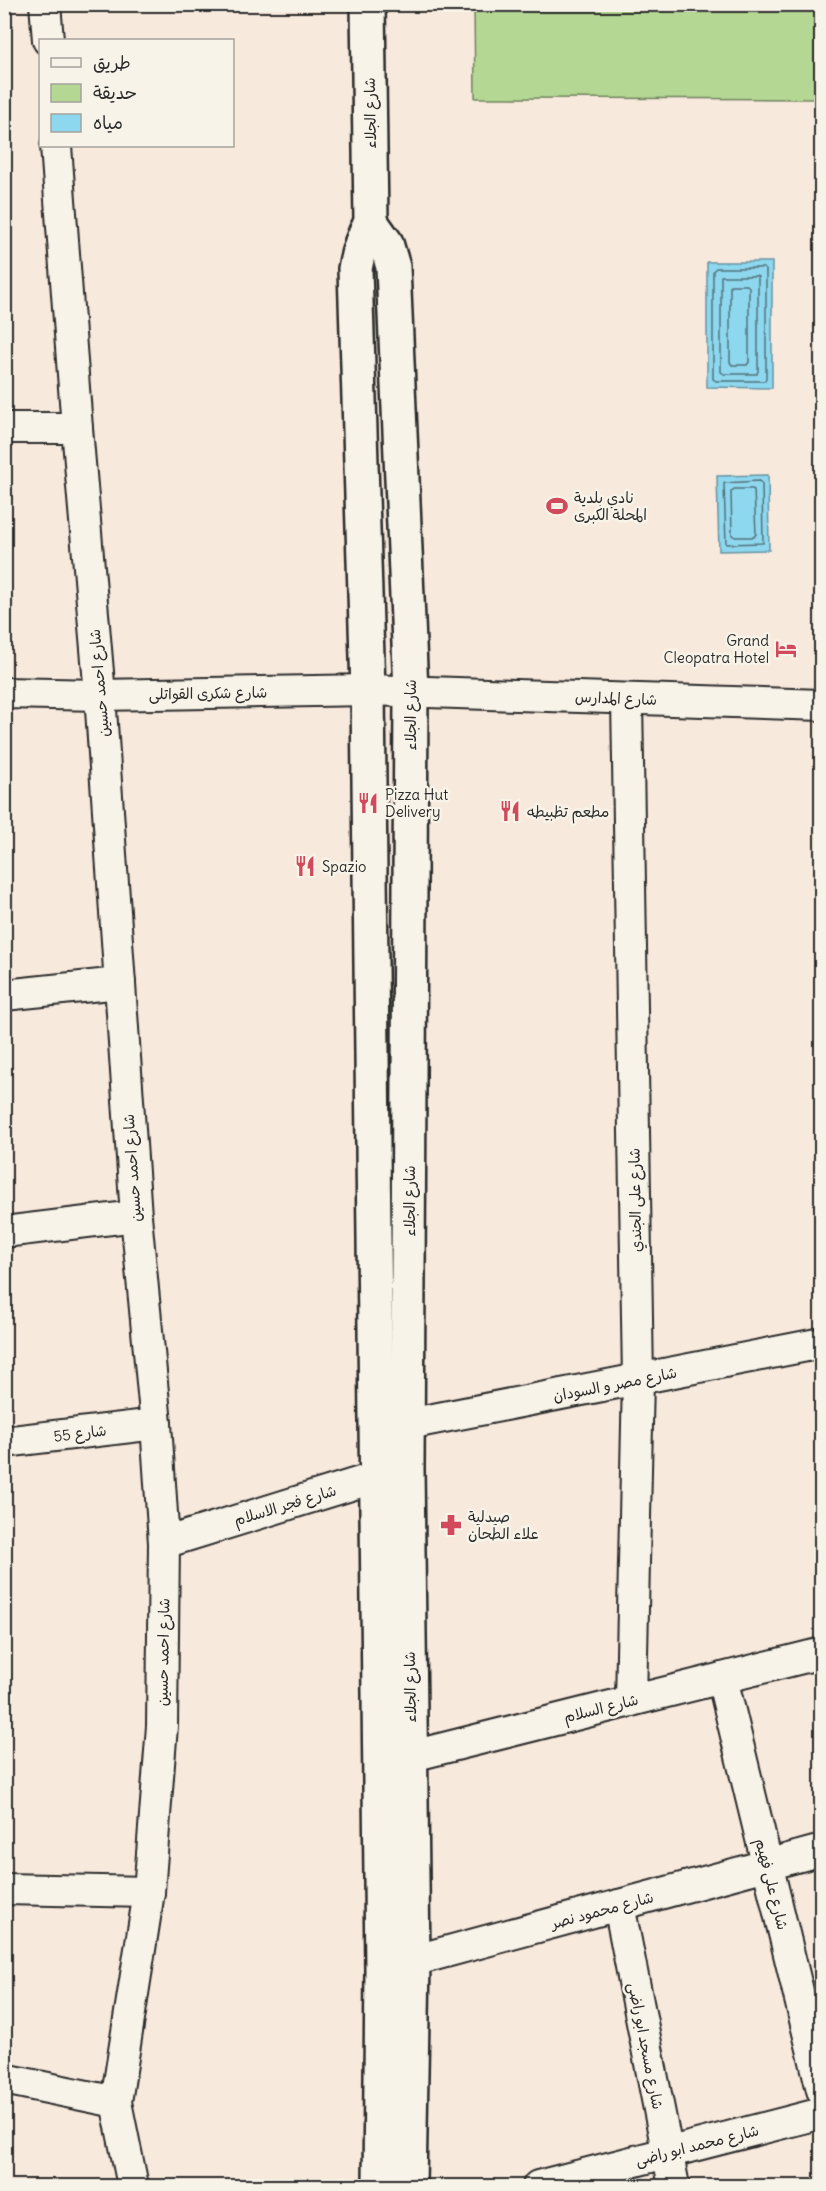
<svg xmlns="http://www.w3.org/2000/svg" width="826" height="2191" viewBox="0 0 826 2191" font-family="Delius,'Playpen Sans Arabic',sans-serif">
<style>
.green{fill:#b4d893;stroke:#70825f;stroke-width:1.5}
.water{fill:#8ed8ef;stroke:#6693a1;stroke-width:1.5}
.lines{fill:none;stroke-linecap:round;stroke-linejoin:round}
.shore{stroke:#537079;stroke-width:1.5}
.minor-casing{stroke:#2b2b2b;stroke-width:34}
.tertiary-casing{stroke:#2b2b2b;stroke-width:38}
.minor{stroke:#f7f3e8;stroke-width:30}
.tertiary{stroke:#f7f3e8;stroke-width:33}
.labels{text-anchor:middle;dominant-baseline:central;stroke-width:5;stroke-linejoin:round;paint-order:stroke}
.street-label{font-size:15px;fill:#2b2b2b;stroke:#f7f3e8}
.poi-label{font-size:15px;fill:#2b2b2b;stroke:#f7f3e8;text-anchor:start}
</style>
<rect width="100%" height="100%" fill="#f8e9dd"/>
<filter id="ink" filterUnits="userSpaceOnUse"><feTurbulence type="fractalNoise" baseFrequency=".0167" numOctaves="2"/><feDisplacementMap in="SourceGraphic" scale="12" xChannelSelector="R" yChannelSelector="G"/><feConvolveMatrix kernelMatrix="1 2 1 2 8 2 1 2 1" color-interpolation-filters="sRGB"/></filter>
<g filter="url(#ink)">
<path class="green" d="M474,5H821V99L475,98Z"/>
<g class="water">
<path d="M707,262H772V388L707,387Z"/>
<path d="M768,475L769,550L719,551L717,476Z"/>
</g>
<g class="lines">
<g class="shore">
<path d="M716,268H763L766,270V379L764,381H716L713,379V271Z"/>
<path d="M721,276H756L758,277V371L757,374H724L721,372Z"/>
<path d="M730,285H747L749,287V362L747,365H732L730,362Z"/>
<path d="M759,481L762,484L763,543L726,544L724,483Z"/>
<path d="M734,489H752L754,490L756,534L754,537H735L732,535L731,492Z"/>
</g>
<defs>
<g id="minor">
<path d="M45,4L48,40"/>
<path d="M56,146L77,428L100,695L136,1216L156,1424L164,1543L162,1726L149,1892L116,2102L133,2186"/>
<path d="M4,428H77"/>
<path d="M4,693L100,695L368,690L822,705"/>
<path d="M627,699L638,1379L631,1701"/>
<path d="M4,995L120,983"/>
<path d="M4,1232L136,1216"/>
<path d="M408,1424L822,1343"/>
<path d="M4,1442L156,1424"/>
<path d="M164,1543L399,1470"/>
<path d="M722,1678L822,2090"/>
<path d="M388,1762L822,1653"/>
<path d="M4,1889L149,1892"/>
<path d="M619,1905L674,2186"/>
<path d="M390,1967L822,1850"/>
<path d="M4,2079L116,2102"/>
<path d="M538,2186L822,2113"/>
</g>
<g id="tertiary">
<path d="M368,4L371,222C362,238 358,251 355,269L368,690L382,1969L380,2186"/>
<path d="M371,222L386,243L393,267L411,691L407,1468L413,1962L409,2186"/>
</g>
</defs>
<use href="#minor" class="minor-casing"/>
<use href="#tertiary" class="tertiary-casing"/>
<use href="#minor" class="minor"/>
<use href="#tertiary" class="tertiary"/>
</g>
</g>
<defs>
<symbol id="stadium-bare" viewBox="-9 -9 18 18"><path d="M0-5a6.5 5 0 1 0 0 10a6.5 5 0 1 0 0-10ZM-3.5-1.8h7v3.6h-7Z" fill="#d1495b" stroke="#f7f3e8" stroke-width="2.5" paint-order="stroke"/></symbol>
<symbol id="hotel-bare" viewBox="-9 -9 18 18"><path d="M-6-4.5h1.5V1H6V5H4.5V3h-9V5H-6ZM-4 0a1.8 1.8 0 1 1 3.6 0ZM.5 0V-2.5h3Q6-2.5 6 0Z" fill="#d1495b" stroke="#f7f3e8" stroke-width="2.5" paint-order="stroke"/></symbol>
<symbol id="restaurant-bare" viewBox="-9 -9 18 18"><path d="M-5-6h1v4h1v-4h1v4h1v-4h1v5L-1.5 .5V6h-2V.5L-5-1ZM5-6V6H3V1.5H1.5Q1.5-4 5-6Z" fill="#d1495b" stroke="#f7f3e8" stroke-width="2.5" paint-order="stroke"/></symbol>
<symbol id="pharmacy-bare" viewBox="-9 -9 18 18"><path d="M-2-6h4v4h4v4h-4v4h-4v-4h-4v-4h4Z" fill="#d1495b" stroke="#f7f3e8" stroke-width="2.5" paint-order="stroke"/></symbol>
</defs>
<g fill-rule="evenodd">
<use href="#stadium-bare" x="542" y="491" width="30" height="30"/>
<use href="#hotel-bare" x="771" y="634" width="30" height="30"/>
<use href="#restaurant-bare" x="353" y="788" width="30" height="30"/>
<use href="#restaurant-bare" x="495" y="796" width="30" height="30"/>
<use href="#restaurant-bare" x="290" y="851" width="30" height="30"/>
<use href="#pharmacy-bare" x="436" y="1510" width="30" height="30"/>
</g>
<g class="labels">
<g class="street-label">
<text transform="translate(370 113) rotate(-91)">شارع الجلاء</text>
<text transform="translate(99 683) rotate(-95)">شارع احمد حسين</text>
<text transform="translate(208 693) rotate(-1)">شارع شكرى القواتلى</text>
<text transform="translate(616 698) rotate(2)">شارع المدارس</text>
<text transform="translate(410 715) rotate(-90)">شارع الجلاء</text>
<text transform="translate(132 1168) rotate(-94)">شارع احمد حسين</text>
<text transform="translate(635 1200) rotate(-91)">شارع على الجندي</text>
<text transform="translate(409 1201) rotate(-90)">شارع الجلاء</text>
<text transform="translate(615 1384) rotate(-11)">شارع مصر و السودان</text>
<text transform="translate(80 1433) rotate(-7)">شارع 55</text>
<text transform="translate(285 1505) rotate(-17)">شارع فجر الاسلام</text>
<text transform="translate(163 1652) rotate(-89)">شارع احمد حسين</text>
<text transform="translate(410 1687) rotate(-91)">شارع الجلاء</text>
<text transform="translate(601 1708) rotate(-14)">شارع السلام</text>
<text transform="translate(772 1884) rotate(76)">شارع على فهيم</text>
<text transform="translate(602 1910) rotate(-15)">شارع محمود نصر</text>
<text transform="translate(646 2046) rotate(79)">شارع مسجد ابو راضى</text>
<text transform="translate(697 2145) rotate(-14)">شارع محمد ابو راضى</text>
</g>
<g class="poi-label">
<text x="574" y="497">نادي بلدية<tspan x="574" dy="17">المحلة الكبرى</tspan></text>
<text x="769" y="640" text-anchor="end">Grand<tspan x="769" dy="17">Cleopatra Hotel</tspan></text>
<text x="385" y="794">Pizza Hut<tspan x="385" dy="17">Delivery</tspan></text>
<text x="527" y="811">مطعم تظبيطه</text>
<text x="322" y="866">Spazio</text>
<text x="468" y="1516">صيدلية<tspan x="468" dy="17">علاء الطحان</tspan></text>
</g>
</g>
<rect width="826" height="2191" fill="none" stroke="#f7f3e8" stroke-width="24"/>
<rect x="12" y="12" width="802" height="2167" fill="none" stroke="#2b2b2b" stroke-width="2" filter="url(#ink)"/>
<rect x="39" y="39" width="195" height="108" fill="#f7f3e8" stroke="#a5a39c" stroke-width="1.5"/>
<rect x="51" y="58" width="30" height="9" fill="#f7f3e8" stroke="#a5a39c" stroke-width="1.5"/>
<text x="93" y="69" font-size="18" fill="#2b2b2b">طريق</text>
<rect x="51" y="84" width="30" height="18" fill="#b4d893" stroke="#a5a39c" stroke-width="1.5"/>
<text x="93" y="99" font-size="18" fill="#2b2b2b">حديقة</text>
<rect x="51" y="114" width="30" height="18" fill="#8ed8ef" stroke="#a5a39c" stroke-width="1.5"/>
<text x="93" y="129" font-size="18" fill="#2b2b2b">مياه</text>
</svg>
